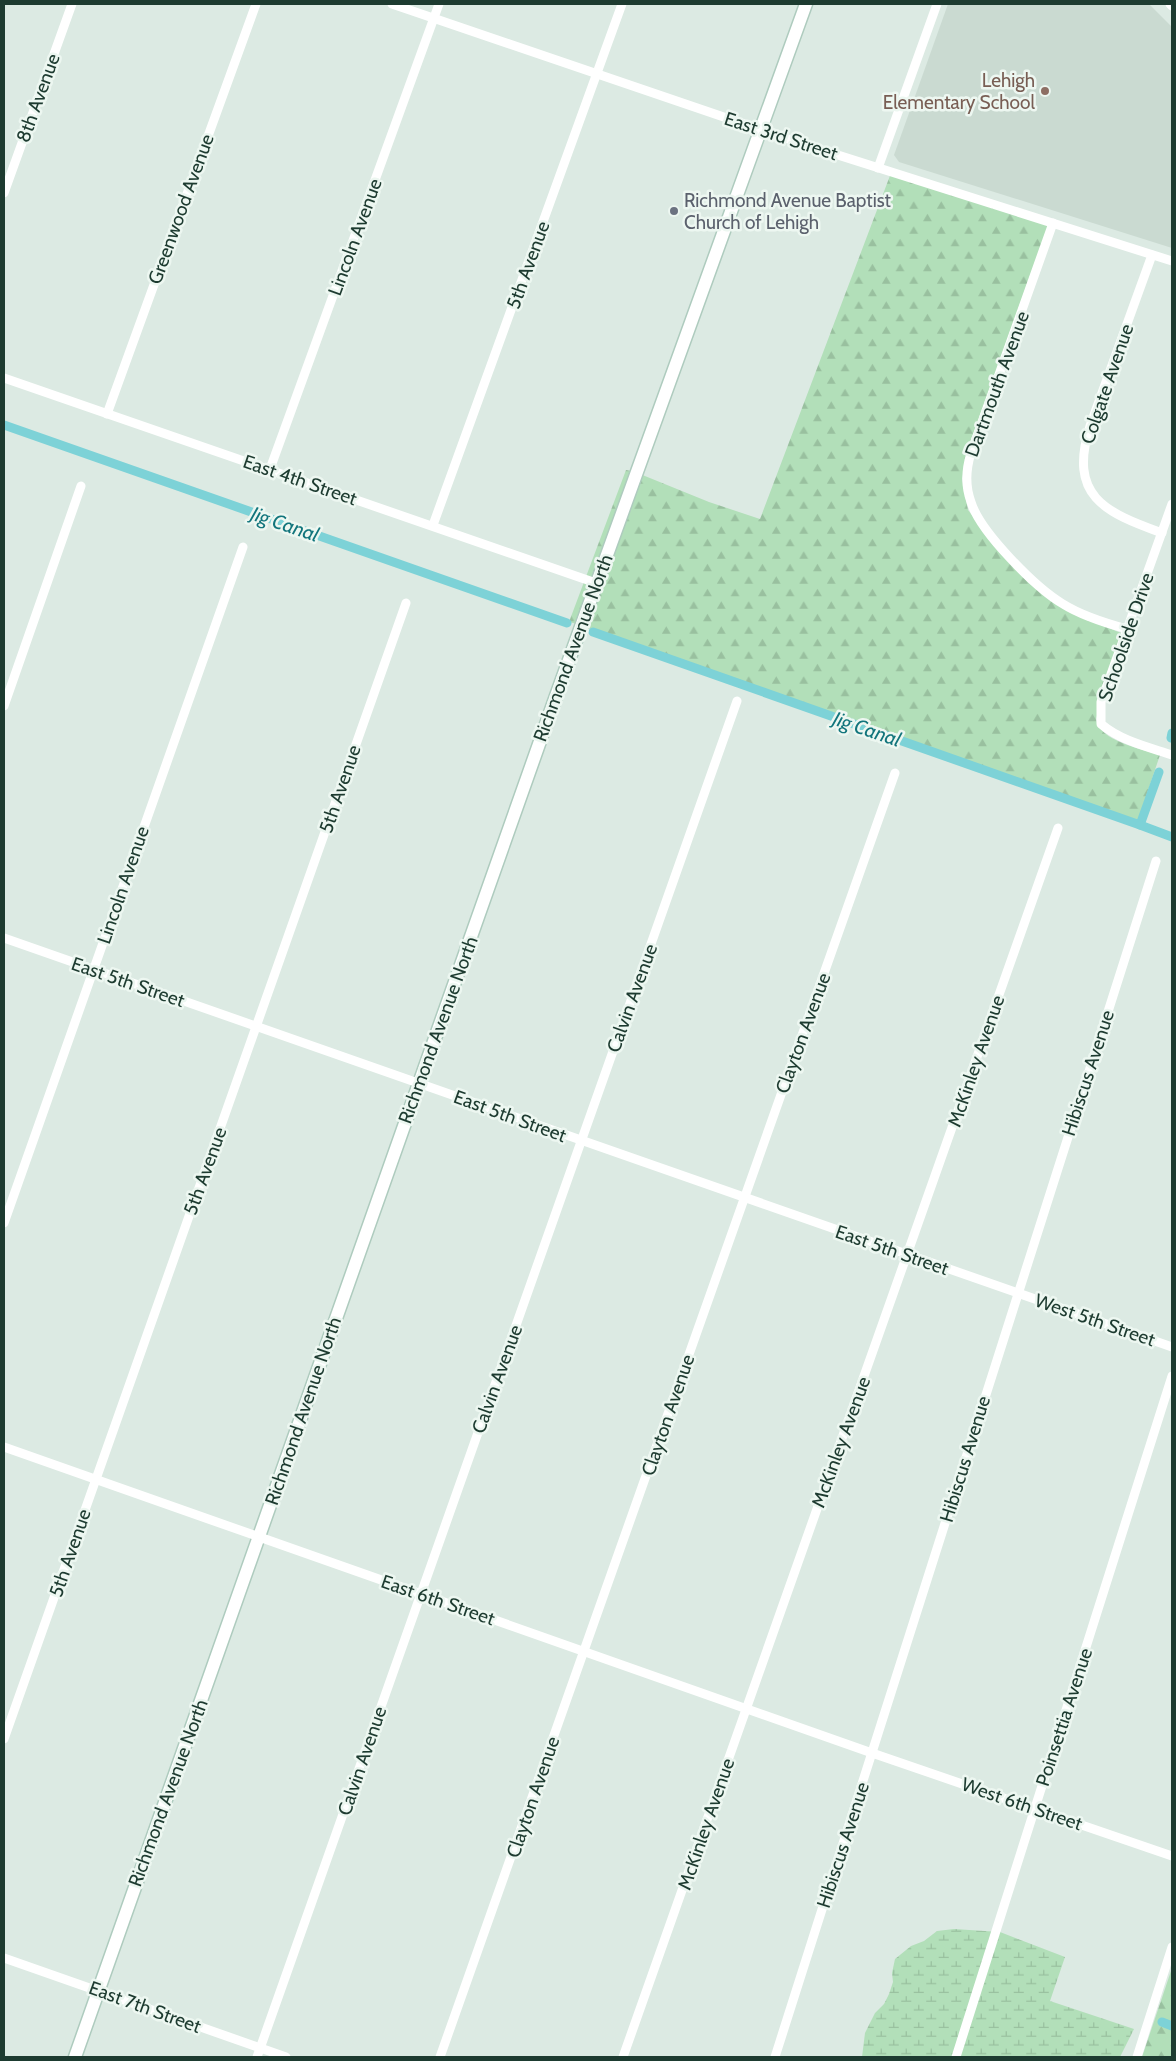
<svg xmlns="http://www.w3.org/2000/svg" width="1176" height="2061" viewBox="0 0 1176 2061" font-family="Cabin,sans-serif">
<style>
.built{fill:#cadad1}
.forest{fill:url(#forest-firs)}
.wetland{fill:url(#wetland-marsh)}
.lines{fill:none;stroke-linecap:round;stroke-linejoin:round}
.canal{stroke:#7dd2d7;stroke-width:9}
.secondary-casing{stroke:#aecbbe;stroke-width:15}
.street{stroke:#fff;stroke-width:9}
.secondary{stroke:#fff;stroke-width:12}
.education-dot{fill:#8d6e63;stroke:#edf7f1;stroke-width:2}
.worship-dot{fill:#6b7280;stroke:#edf7f1;stroke-width:2}
.labels{text-anchor:middle;dominant-baseline:central;stroke-width:5;stroke-linejoin:round;paint-order:stroke}
.education-label{font-size:19px;fill:#785e54;stroke:#edf7f1;text-anchor:end}
.street-label{font-size:19px;fill:#1d3b30;stroke:#edf7f1}
.worship-label{font-size:19px;fill:#5b616d;stroke:#edf7f1;text-anchor:start}
.water-label{font-size:20px;font-style:italic;fill:#12757c;stroke:#edf7f1}
</style>
<defs>
<pattern id="forest-firs" width="22" height="20" patternUnits="userSpaceOnUse" patternTransform="scale(1.25)"><rect width="22" height="20" fill="#b2dfb9"/><path d="M5 1l3.5 6h-7zM16 11l3.5 6h-7z" fill="#99c09f"/></pattern>
<pattern id="wetland-marsh" width="20" height="14" patternUnits="userSpaceOnUse" patternTransform="scale(1.25)"><rect width="20" height="14" fill="#b2dfb9"/><path d="M1 5h8M5 5V1M11 12h8M15 12V8" fill="none" stroke="#99c09f"/></pattern>
</defs>
<rect width="100%" height="100%" fill="#dceae3"/>
<path class="built" d="M948,4H1149L1172,27V248L899,162L894,155Z"/>
<g class="forest">
<path d="M891,173L1049,223L968,449L962,479L968,510L1007,560L1029,583L1051,600L1072,613L1121,633L1096,719C1099,741 1142,749 1160,755L1136,826L585,627L640,474L709,502L760,519Z"/>
<path d="M626,470L632,471L577,624L569,622Z"/>
<path d="M1172,1968V2057H1142Z"/>
</g>
<path class="wetland" d="M954,1929L1000,1932L1065,1957L1050,2001L1134,2029L1120,2057H862L865,2033L875,2013L884,2004L889,1994L893,1982L892,1973L895,1959L911,1946L924,1941L937,1931Z"/>
<g class="lines">
<g class="canal">
<path d="M4,425L567,623"/>
<path d="M593,632L1140,825L1159,772"/>
<path d="M1171,738L1172,733"/>
<path d="M1140,825L1172,837"/>
<path d="M1162,2022L1172,2026"/>
</g>
<defs>
<path id="secondary" d="M75,2057L556,696L806,4"/>
</defs>
<use href="#secondary" class="secondary-casing"/>
<g class="street">
<path d="M392,4L800,143L1172,261"/>
<path d="M1170,4L1172,6"/>
<path d="M878,168L937,4"/>
<path d="M4,193L72,4"/>
<path d="M1053,223L971,453C966,469 965,486 971,502C980,532 1036,588 1063,604C1082,616 1105,623 1127,629"/>
<path d="M1152,255L1090,426C1068,496 1104,512 1162,533"/>
<path d="M4,378L596,583"/>
<path d="M107,414L256,4"/>
<path d="M270,469L439,4"/>
<path d="M1172,504L1101,702V724C1121,741 1148,747 1172,755"/>
<path d="M433,525L622,4"/>
<path d="M4,706L81,486"/>
<path d="M4,938L1172,1347"/>
<path d="M4,1223L243,547"/>
<path d="M4,1447L872,1753L1172,1856"/>
<path d="M4,1739L406,603"/>
<path d="M4,1958L286,2057"/>
<path d="M257,2057L737,701"/>
<path d="M440,2057L895,773"/>
<path d="M623,2057L1058,828"/>
<path d="M775,2057L1156,861"/>
<path d="M956,2057L1172,1376"/>
<path d="M1137,2057L1172,1947"/>
</g>
<use href="#secondary" class="secondary"/>
</g>
<circle class="education-dot" cx="1045" cy="91" r="5"/>
<circle class="worship-dot" cx="674" cy="211" r="5"/>
<g class="labels">
<g class="education-label">
<text x="1035" y="80">Lehigh<tspan x="1035" dy="22">Elementary School</tspan></text>
</g>
<g class="street-label">
<text transform="translate(38 98) rotate(-70)">8th Avenue</text>
<text transform="translate(781 136) rotate(18)">East 3rd Street</text>
<text transform="translate(181 209) rotate(-70)">Greenwood Avenue</text>
<text transform="translate(355 237) rotate(-70)">Lincoln Avenue</text>
<text transform="translate(528 265) rotate(-70)">5th Avenue</text>
<text transform="translate(997 384) rotate(-70)">Dartmouth Avenue</text>
<text transform="translate(1107 384) rotate(-71)">Colgate Avenue</text>
<text transform="translate(300 480) rotate(19)">East 4th Street</text>
<text transform="translate(1126 637) rotate(-71)">Schoolside Drive</text>
<text transform="translate(573 648) rotate(-70)">Richmond Avenue North</text>
<text transform="translate(340 789) rotate(-71)">5th Avenue</text>
<text transform="translate(123 885) rotate(-71)">Lincoln Avenue</text>
<text transform="translate(128 982) rotate(19)">East 5th Street</text>
<text transform="translate(632 998) rotate(-70)">Calvin Avenue</text>
<text transform="translate(438 1030) rotate(-70)">Richmond Avenue North</text>
<text transform="translate(803 1033) rotate(-70)">Clayton Avenue</text>
<text transform="translate(976 1061) rotate(-71)">McKinley Avenue</text>
<text transform="translate(1088 1073) rotate(-72)">Hibiscus Avenue</text>
<text transform="translate(510 1116) rotate(20)">East 5th Street</text>
<text transform="translate(205 1171) rotate(-70)">5th Avenue</text>
<text transform="translate(892 1250) rotate(19)">East 5th Street</text>
<text transform="translate(1095 1320) rotate(19)">West 5th Street</text>
<text transform="translate(497 1379) rotate(-70)">Calvin Avenue</text>
<text transform="translate(303 1411) rotate(-71)">Richmond Avenue North</text>
<text transform="translate(668 1415) rotate(-71)">Clayton Avenue</text>
<text transform="translate(841 1442) rotate(-70)">McKinley Avenue</text>
<text transform="translate(965 1459) rotate(-73)">Hibiscus Avenue</text>
<text transform="translate(70 1553) rotate(-71)">5th Avenue</text>
<text transform="translate(438 1600) rotate(19)">East 6th Street</text>
<text transform="translate(1064 1717) rotate(-72)">Poinsettia Avenue</text>
<text transform="translate(362 1761) rotate(-71)">Calvin Avenue</text>
<text transform="translate(168 1793) rotate(-70)">Richmond Avenue North</text>
<text transform="translate(533 1797) rotate(-71)">Clayton Avenue</text>
<text transform="translate(1022 1804) rotate(19)">West 6th Street</text>
<text transform="translate(706 1824) rotate(-71)">McKinley Avenue</text>
<text transform="translate(843 1845) rotate(-72)">Hibiscus Avenue</text>
<text transform="translate(145 2007) rotate(20)">East 7th Street</text>
</g>
<g class="worship-label">
<text x="684" y="200">Richmond Avenue Baptist<tspan x="684" dy="22">Church of Lehigh</tspan></text>
</g>
<g class="water-label">
<text transform="translate(285 524) rotate(19)">Jig Canal</text>
<text transform="translate(867 729) rotate(19)">Jig Canal</text>
</g>
</g>
<rect width="1176" height="2061" fill="none" stroke="#1d3b30" stroke-width="10"/>
</svg>
